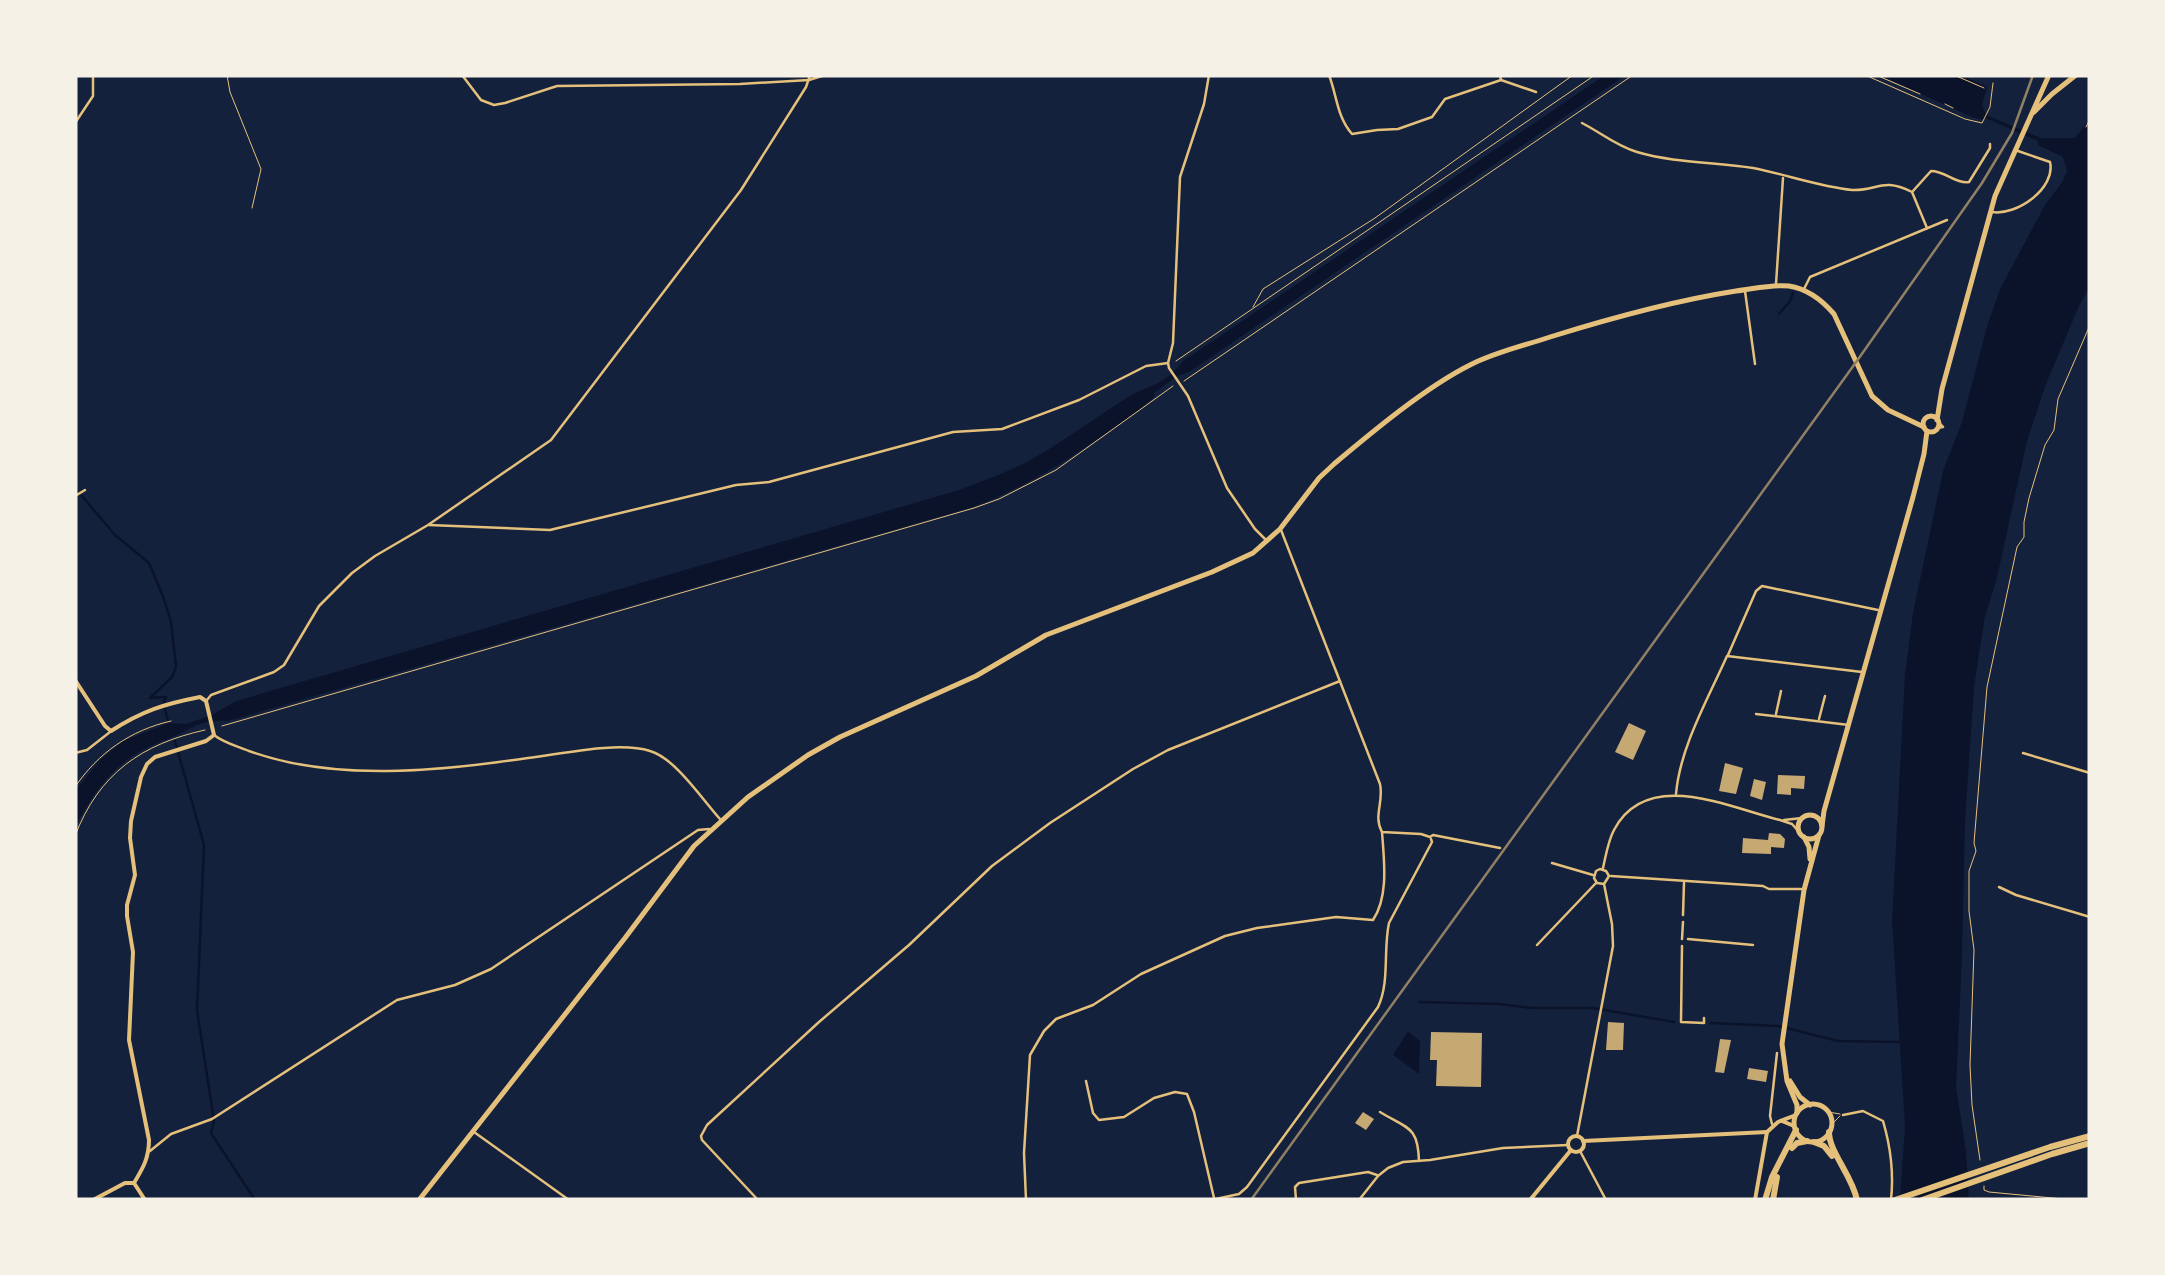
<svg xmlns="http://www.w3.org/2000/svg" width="2165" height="1275" viewBox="0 0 2165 1275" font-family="Rubik,sans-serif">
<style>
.water{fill:#0b132b}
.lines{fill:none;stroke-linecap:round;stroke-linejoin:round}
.stream{stroke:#0b132b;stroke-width:2.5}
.building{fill:#c6a872}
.path{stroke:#e5c07b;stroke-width:1}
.service{stroke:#e5c07b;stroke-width:1}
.minor{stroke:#e5c07b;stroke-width:2.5}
.tertiary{stroke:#e5c07b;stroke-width:4}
.primary{stroke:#e5c07b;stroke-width:5}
.motorway{stroke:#e5c07b;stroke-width:6}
.rail{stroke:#918062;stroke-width:2.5}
</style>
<rect width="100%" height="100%" fill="#14213d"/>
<g class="water">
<path d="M1605,75H1626L1189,372L1177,376L1154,393L1155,396C1138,413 1118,426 1098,439C1058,466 1019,490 973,507L228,721C204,720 197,725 177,735C166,740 153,744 141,751C110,768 91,797 75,827V791L100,760L123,741L169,723L186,724L212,715L236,701L959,490C986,480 1014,470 1039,455C1068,438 1096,417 1125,399C1149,384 1163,387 1183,361Z"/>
<path d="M1879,75H1961L1987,87L1982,105L1986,115L2041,138H2075L2090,119V287L2079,306L2046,384L2027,441L1996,582L1985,616L1974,687L1965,821L1962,957L1956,1087L1966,1151L1969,1200H1900L1905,1126L1892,921L1905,674L1913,613L1943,471L1962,422L1988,323L2001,287L2045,205L2063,181L2067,171L2063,157L2038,145V141L1985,118L1983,120L1972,117Z"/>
<path d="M1408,1031L1420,1041L1419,1074L1393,1055Z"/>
</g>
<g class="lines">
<g class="stream">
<path d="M1779,314L1790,301L1793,293"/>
<path d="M75,487L77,490"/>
<path d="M82,496L115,535L149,563L164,599L171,622L176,667L172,677L150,698L166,697L164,702"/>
<path d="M165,709L168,721"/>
<path d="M175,741L204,845L197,1010L214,1121L211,1133L255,1200"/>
<path d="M1419,1002L1499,1004L1533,1008H1593L1674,1022"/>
<path d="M1711,1023L1778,1026L1838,1041L1902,1042"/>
</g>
</g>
<g class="building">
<path d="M1629,723L1646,731L1633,760L1615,752Z"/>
<path d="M1725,763L1743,768L1736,794L1719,791Z"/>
<path d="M1778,775L1805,776L1804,789L1791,788V795L1777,794Z"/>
<path d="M1754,779L1766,782L1762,800L1750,796Z"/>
<path d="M1769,833L1780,834L1785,839L1784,848L1771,847V854L1742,853L1743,838L1768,840Z"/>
<path d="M1608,1022L1624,1023L1623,1050H1606Z"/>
<path d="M1431,1032L1482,1033L1481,1087L1436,1086L1437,1060H1430Z"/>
<path d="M1720,1039L1731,1040L1724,1073L1715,1072Z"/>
<path d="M1749,1068L1768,1071L1766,1082L1747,1079Z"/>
<path d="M1363,1112L1374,1119L1366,1130L1355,1123Z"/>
</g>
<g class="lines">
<g class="path">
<path d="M227,75L230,92L261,169L252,208"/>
<path d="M1865,75L1965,119L1982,123L1990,107L1993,83"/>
<path d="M1876,75L1920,94"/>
<path d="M1954,75L1984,88"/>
<path d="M1945,104L1953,108"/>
<path d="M2086,127L2090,119"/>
<path d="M1253,307L1263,289L1375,218L1573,75"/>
<path d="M1176,361L1595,75"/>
<path d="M1184,381L1633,75"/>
<path d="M222,726L974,508L999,499L1056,470L1173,386"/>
<path d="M75,787C98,753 131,730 171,721"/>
<path d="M75,836C99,773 142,744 205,730"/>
<path d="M1980,1160L1972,1105L1970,1065L1974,950L1969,911V871L1976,851L1974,843L1987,687L2017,547L2024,537V522L2029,498L2045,445L2054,430L2058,399L2090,325"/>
<path d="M1984,1186V1190L1989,1192L2074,1200"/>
</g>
<g class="service">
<path d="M1994,75H1995"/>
<path d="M1828,1112L1840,1114"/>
<path d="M1831,1125L1840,1116"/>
</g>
<g class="minor">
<path d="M462,75L481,100L494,105L505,103L557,86L740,84L809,80L825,75"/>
<path d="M1209,75L1204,104L1180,177L1173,343L1168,363L1169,368L1188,396L1227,488L1255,529L1267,541"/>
<path d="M1329,75C1337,96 1337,117 1352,134L1377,130L1398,129L1432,117L1445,99L1501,80"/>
<path d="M1500,75L1501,80L1536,92"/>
<path d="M75,123L93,96V75"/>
<path d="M1582,123C1600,132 1616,146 1637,152C1674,163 1715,162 1753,168C1784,174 1821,187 1852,190C1878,191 1882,177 1912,192L1927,228"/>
<path d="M1913,191L1931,171C1945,171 1956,184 1969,182L1990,148V144"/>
<path d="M1992,212C2017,216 2056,188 2050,162L2018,151"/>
<path d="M1776,284L1783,178"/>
<path d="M1804,289L1810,277L1947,220"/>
<path d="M1745,291L1755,364"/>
<path d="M1937,428L1943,427L1939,423"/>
<path d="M75,496L85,490"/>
<path d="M429,525L550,530L736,485L769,482L953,432L1002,429L1079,400L1146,366L1168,363"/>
<path d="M1281,530L1380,784C1384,802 1373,816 1382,832L1421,834L1430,837L1433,835L1500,848"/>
<path d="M1728,655L1756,591L1762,586L1878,610"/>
<path d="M207,700L211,695L274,672L284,665L319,606L352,573L375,556L428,525L551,440L741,190L806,87L810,75"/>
<path d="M1756,714L1849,725"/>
<path d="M1776,714L1781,691"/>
<path d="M1819,719L1825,696"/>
<path d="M214,735C224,743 237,746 249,751C334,782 440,771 528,758C561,754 619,741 650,751C675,758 702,799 720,819"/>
<path d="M75,753L87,750L110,732"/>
<path d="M2023,753L2090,773"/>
<path d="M1676,794C1680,747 1708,699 1727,656L1862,672"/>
<path d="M1784,820L1802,818"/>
<path d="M1552,863L1593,875"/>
<path d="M1603,868C1606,855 1608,841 1614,830C1647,767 1730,808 1780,820L1792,824L1800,833"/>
<path d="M1611,876L1763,886L1769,889H1801"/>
<path d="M1999,887L2016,895L2090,917"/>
<path d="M1683,915L1684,883"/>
<path d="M1682,939L1683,922"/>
<path d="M1688,939L1753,945"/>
<path d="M1537,945L1596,883"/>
<path d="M1682,946L1681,1022L1704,1023V1018"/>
<path d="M1086,1081L1093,1113L1099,1120L1124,1117L1154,1098L1175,1092L1187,1094L1194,1112L1214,1198"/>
<path d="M1380,1112C1408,1129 1418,1126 1419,1161"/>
<path d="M1843,1115L1863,1111L1883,1121C1891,1148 1894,1172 1891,1200"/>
<path d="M1772,1124L1770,1116L1777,1053"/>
<path d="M474,1132L569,1200"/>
<path d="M1577,1136L1613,946L1612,924L1604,884L1609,876L1606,871L1600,869L1596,871L1594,878L1597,883L1604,884"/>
<path d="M150,1151L171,1134L212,1119L397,1000L455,985L491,969L698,830L709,829"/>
<path d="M1580,1151L1606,1200"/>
<path d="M758,1200L702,1140L701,1136L707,1125L819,1022L909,945L992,866L1050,823L1133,769L1168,750L1340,681"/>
<path d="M1026,1200L1024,1153L1030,1055L1044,1031L1056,1019L1093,1005L1141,974L1225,936L1257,928L1336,917L1373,920C1389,896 1384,860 1382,832"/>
<path d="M1211,1200L1239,1194L1247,1187L1378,1007C1390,982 1383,950 1389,923L1432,842L1431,839"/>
<path d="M1296,1200L1295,1187L1299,1183L1368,1172L1377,1175"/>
<path d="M1359,1200L1378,1176L1388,1168L1403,1162L1430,1160L1503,1148L1568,1145"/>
</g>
<g class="tertiary">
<path d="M75,680L105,726L111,731C142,711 164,704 200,697L206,701L214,735L206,741L155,757L147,764L141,777L131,821L130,838L135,875L127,905V916L133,952L129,1040L149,1140C149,1158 143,1168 134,1183L145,1200"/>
<path d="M1782,1121L1794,1126"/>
<circle cx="1576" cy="1144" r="8"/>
<path d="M1583,1141L1767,1132"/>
<path d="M93,1200L125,1183H134"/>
<path d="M1530,1200L1571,1150"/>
<path d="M1755,1200L1767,1132L1778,1122L1796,1115"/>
</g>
<g class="primary">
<path d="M2034,112L2052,94L2076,75"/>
<circle cx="1931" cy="424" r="8"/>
<path d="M1937,420L1942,389L1995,196L2049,75"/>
<circle cx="1810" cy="827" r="12"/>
<path d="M1822,826L1824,811L1913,497L1924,454L1927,431"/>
<path d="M1804,837L1809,847L1810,859"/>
<path d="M1790,1081L1800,1097L1810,1105"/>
<circle cx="1813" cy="1123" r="19"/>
<path d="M1797,1113V1105L1787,1081L1782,1044L1804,890L1819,835"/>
<path d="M419,1200L625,938L694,846L748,797L808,755L840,737L976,676L1046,635L1212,572L1253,553L1280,529L1319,478L1334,464C1372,432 1426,387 1470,365C1495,352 1523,346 1550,337C1611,318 1672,301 1736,291C1753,289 1772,284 1789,286C1808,289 1822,300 1834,314L1872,396L1888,410L1924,427"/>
</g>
<g class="motorway">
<path d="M1829,1132C1829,1152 1852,1175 1857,1200"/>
<path d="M1814,1142L1824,1146L1832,1156"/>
<path d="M1792,1148L1797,1143L1807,1141"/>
<path d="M1765,1200L1772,1177L1796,1130"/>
<path d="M1773,1200L1777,1177"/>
<path d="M1895,1200L2050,1147L2090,1136"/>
<path d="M1922,1200L2052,1154L2090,1143"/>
</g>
<path class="rail" d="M1251,1200L1859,358L1982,183L2012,133L2033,75"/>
</g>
<rect width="2165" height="1275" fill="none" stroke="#f6f1e7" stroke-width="155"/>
</svg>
